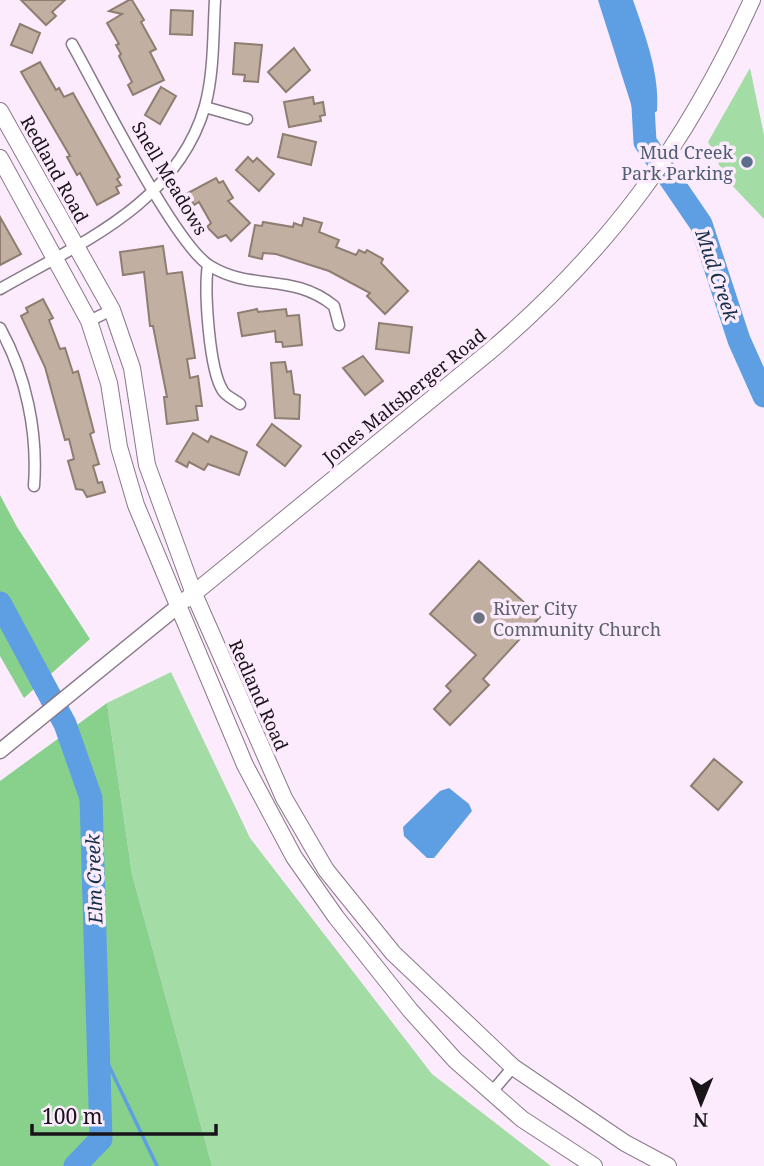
<svg xmlns="http://www.w3.org/2000/svg" width="764" height="1166" viewBox="0 0 764 1166" font-family="'Noto Serif',serif">
<style>
.green{fill:#a4dca6}
.forest{fill:#88d18d}
.water{fill:#5d9fe2}
.lines{fill:none;stroke-linecap:round;stroke-linejoin:round}
.stream{stroke:#5d9fe2;stroke-width:3.5}
.river{stroke:#5d9fe2;stroke-width:23}
.building{fill:#c1afa1;stroke:#8e7d70;stroke-width:2}
.minor-casing{stroke:#887989;stroke-width:13}
.tertiary-casing{stroke:#887989;stroke-width:17}
.secondary-casing{stroke:#887989;stroke-width:18}
.minor{stroke:#fff;stroke-width:10}
.tertiary{stroke:#fff;stroke-width:14}
.secondary{stroke:#fff;stroke-width:16}
.service-dot{fill:#5c6f8a;stroke:#fcebfc;stroke-width:2.5}
.worship-dot{fill:#6b7280;stroke:#fcebfc;stroke-width:2.5}
.labels{text-anchor:middle;dominant-baseline:central;stroke-width:7;stroke-linejoin:round;paint-order:stroke}
.service-label{font-size:18px;fill:#4e5e75;stroke:#fcebfc;text-anchor:end}
.street-label{font-size:18px;fill:#191419;stroke:#fcebfc}
.worship-label{font-size:18px;fill:#5b616d;stroke:#fcebfc;text-anchor:start}
.water-label{font-size:19px;font-style:italic;fill:#132e49;stroke:#fcebfc}
</style>
<rect width="100%" height="100%" fill="#fcebfc"/>
<g class="green">
<path d="M750,68L764,135V219L726,179L708,142Z"/>
<path d="M171,672L250,838L432,1074L551,1166H212L132,874L107,703Z"/>
</g>
<g class="forest">
<path d="M0,495L17,527L90,639L24,698L0,656Z"/>
<path d="M107,703L132,874L212,1166H0V781Z"/>
</g>
<g class="water">
<path d="M598,0H633C645,35 660,74 657,111L637,123Z"/>
<path d="M449,788L469,804L472,811L434,858H427L404,836L403,827L440,791Z"/>
</g>
<g class="lines">
<path class="stream" d="M99,1045L157,1166"/>
<g class="river">
<path d="M642,89L645,142L701,224L739,340L764,396"/>
<path d="M0,603L65,724L91,798L101,1139L75,1166"/>
</g>
</g>
<g class="building">
<path d="M21,0H65L52,12L56,16L46,25Z"/>
<path d="M129,0H132L144,20L141,22L156,49L150,52L164,80L133,95L128,85L132,82L119,56L121,54L116,45L119,44L107,23L122,14L109,11Z"/>
<path d="M171,10L193,11L192,35L170,34Z"/>
<path d="M20,24L40,33L32,53L11,45Z"/>
<path d="M235,43L262,45L258,82L244,81L245,75L233,74Z"/>
<path d="M294,48L310,70L286,92L268,72Z"/>
<path d="M40,62L56,90L59,88L64,97L73,93L120,177L117,179L121,185L116,187L119,193L97,205L80,173L77,175L67,157L70,156L21,72Z"/>
<path d="M161,87L176,96L160,124L145,115Z"/>
<path d="M313,97L314,104L323,102L325,115L320,116L321,121L289,127L284,102Z"/>
<path d="M283,134L316,142L311,165L278,157Z"/>
<path d="M248,157L253,162L257,158L274,174L259,191L236,170Z"/>
<path d="M216,178L219,183L223,181L233,198L228,201L250,223L231,241L226,235L218,238L207,227L211,223L199,202L194,205L188,193Z"/>
<path d="M0,217L21,254L0,265Z"/>
<path d="M304,218L322,223L319,232L339,240L336,247L356,255L359,250L365,253L367,250L383,259L381,263L408,291L385,314L367,296L370,293L329,271L276,254L263,253L262,259L249,256L255,225L262,226L263,222L293,227L294,223L302,226Z"/>
<path d="M163,246L167,274L182,272L195,358L187,359L190,378L198,376L202,406H196L198,420L167,424L164,397H167L153,326H150L144,272L123,275L120,252Z"/>
<path d="M43,299L53,318L49,320L60,349L65,348L73,373L78,371L94,432L90,434L99,464L93,466L98,483L102,482L105,492L87,497L83,490L76,489L68,461L74,459L69,439L65,440L45,367L21,316L28,312L26,308Z"/>
<path d="M257,309L258,312L286,309L287,316L299,315L302,345L283,347L282,342H276L275,331L242,336L238,313Z"/>
<path d="M379,323L412,327L409,353L376,349Z"/>
<path d="M363,356L383,381L365,395L343,368Z"/>
<path d="M285,362L287,372L291,371L294,394L300,395L299,419L275,418L271,363Z"/>
<path d="M272,424L301,446L285,466L257,445Z"/>
<path d="M193,433L208,442L211,436L247,452L239,475L208,464L204,470L189,462L187,467L176,461Z"/>
<path d="M479,561L540,617L483,679L489,685L450,725L434,709L451,691L446,686L476,655L430,614Z"/>
<path d="M714,759L742,782L718,810L691,786Z"/>
</g>
<g class="lines">
<defs>
<g id="minor">
<path d="M72,44C97,88 174,244 210,266C253,292 292,272 334,306L339,325"/>
<path d="M205,107L247,119"/>
<path d="M208,265C204,290 209,370 223,391C226,396 235,400 240,404"/>
<path d="M0,289C80,243 177,204 205,106C214,73 213,35 215,0"/>
<path d="M89,321L112,310"/>
<path d="M0,328C26,375 38,432 34,486"/>
<path d="M491,1093L513,1067"/>
</g>
<path id="tertiary" d="M0,751L177,607"/>
<g id="secondary">
<path d="M0,111L112,310L132,368L147,465L194,594L284,798L326,870L393,953L513,1067L625,1143L668,1166"/>
<path d="M0,158L89,321L109,383L119,447L136,505L245,765L294,857L336,917L410,1010L455,1060L522,1119L594,1166"/>
<path d="M187,599L489,352C610,249 686,145 752,0"/>
</g>
</defs>
<use href="#minor" class="minor-casing"/>
<use href="#tertiary" class="tertiary-casing"/>
<use href="#secondary" class="secondary-casing"/>
<use href="#minor" class="minor"/>
<use href="#tertiary" class="tertiary"/>
<use href="#secondary" class="secondary"/>
</g>
<circle class="service-dot" cx="747" cy="162" r="7"/>
<circle class="worship-dot" cx="479" cy="618" r="7"/>
<g class="labels">
<g class="service-label">
<text x="733" y="152">Mud Creek<tspan x="733" dy="21">Park Parking</tspan></text>
</g>
<g class="street-label">
<text transform="translate(55 169) rotate(61)">Redland Road</text>
<text transform="translate(170 178) rotate(59)">Snell Meadows</text>
<text transform="translate(404 396) rotate(-39)">Jones Maltsberger Road</text>
<text transform="translate(259 695) rotate(66)">Redland Road</text>
</g>
<g class="worship-label">
<text x="493" y="608">River City<tspan x="493" dy="21">Community Church</tspan></text>
</g>
<g class="water-label">
<text transform="translate(717 275) rotate(71)">Mud Creek</text>
<text transform="translate(94 879) rotate(-92)">Elm Creek</text>
</g>
</g>
<g transform="translate(701 1103) rotate(181)" stroke="#fcebfc" stroke-width="5" paint-order="stroke">
<path d="M0-5L12 26L0 18L-12 26Z" fill="#191419"/>
<text y="-10" font-size="19" font-weight="bold" text-anchor="middle" fill="#191419">N</text>
</g>
<path d="M32 1124v10h184v-10" fill="none" stroke="#191419" stroke-width="3.5"/>
<text x="42" y="1124" font-size="21" fill="#191419" stroke="#fcebfc" stroke-width="5" paint-order="stroke">100 m</text>
</svg>
